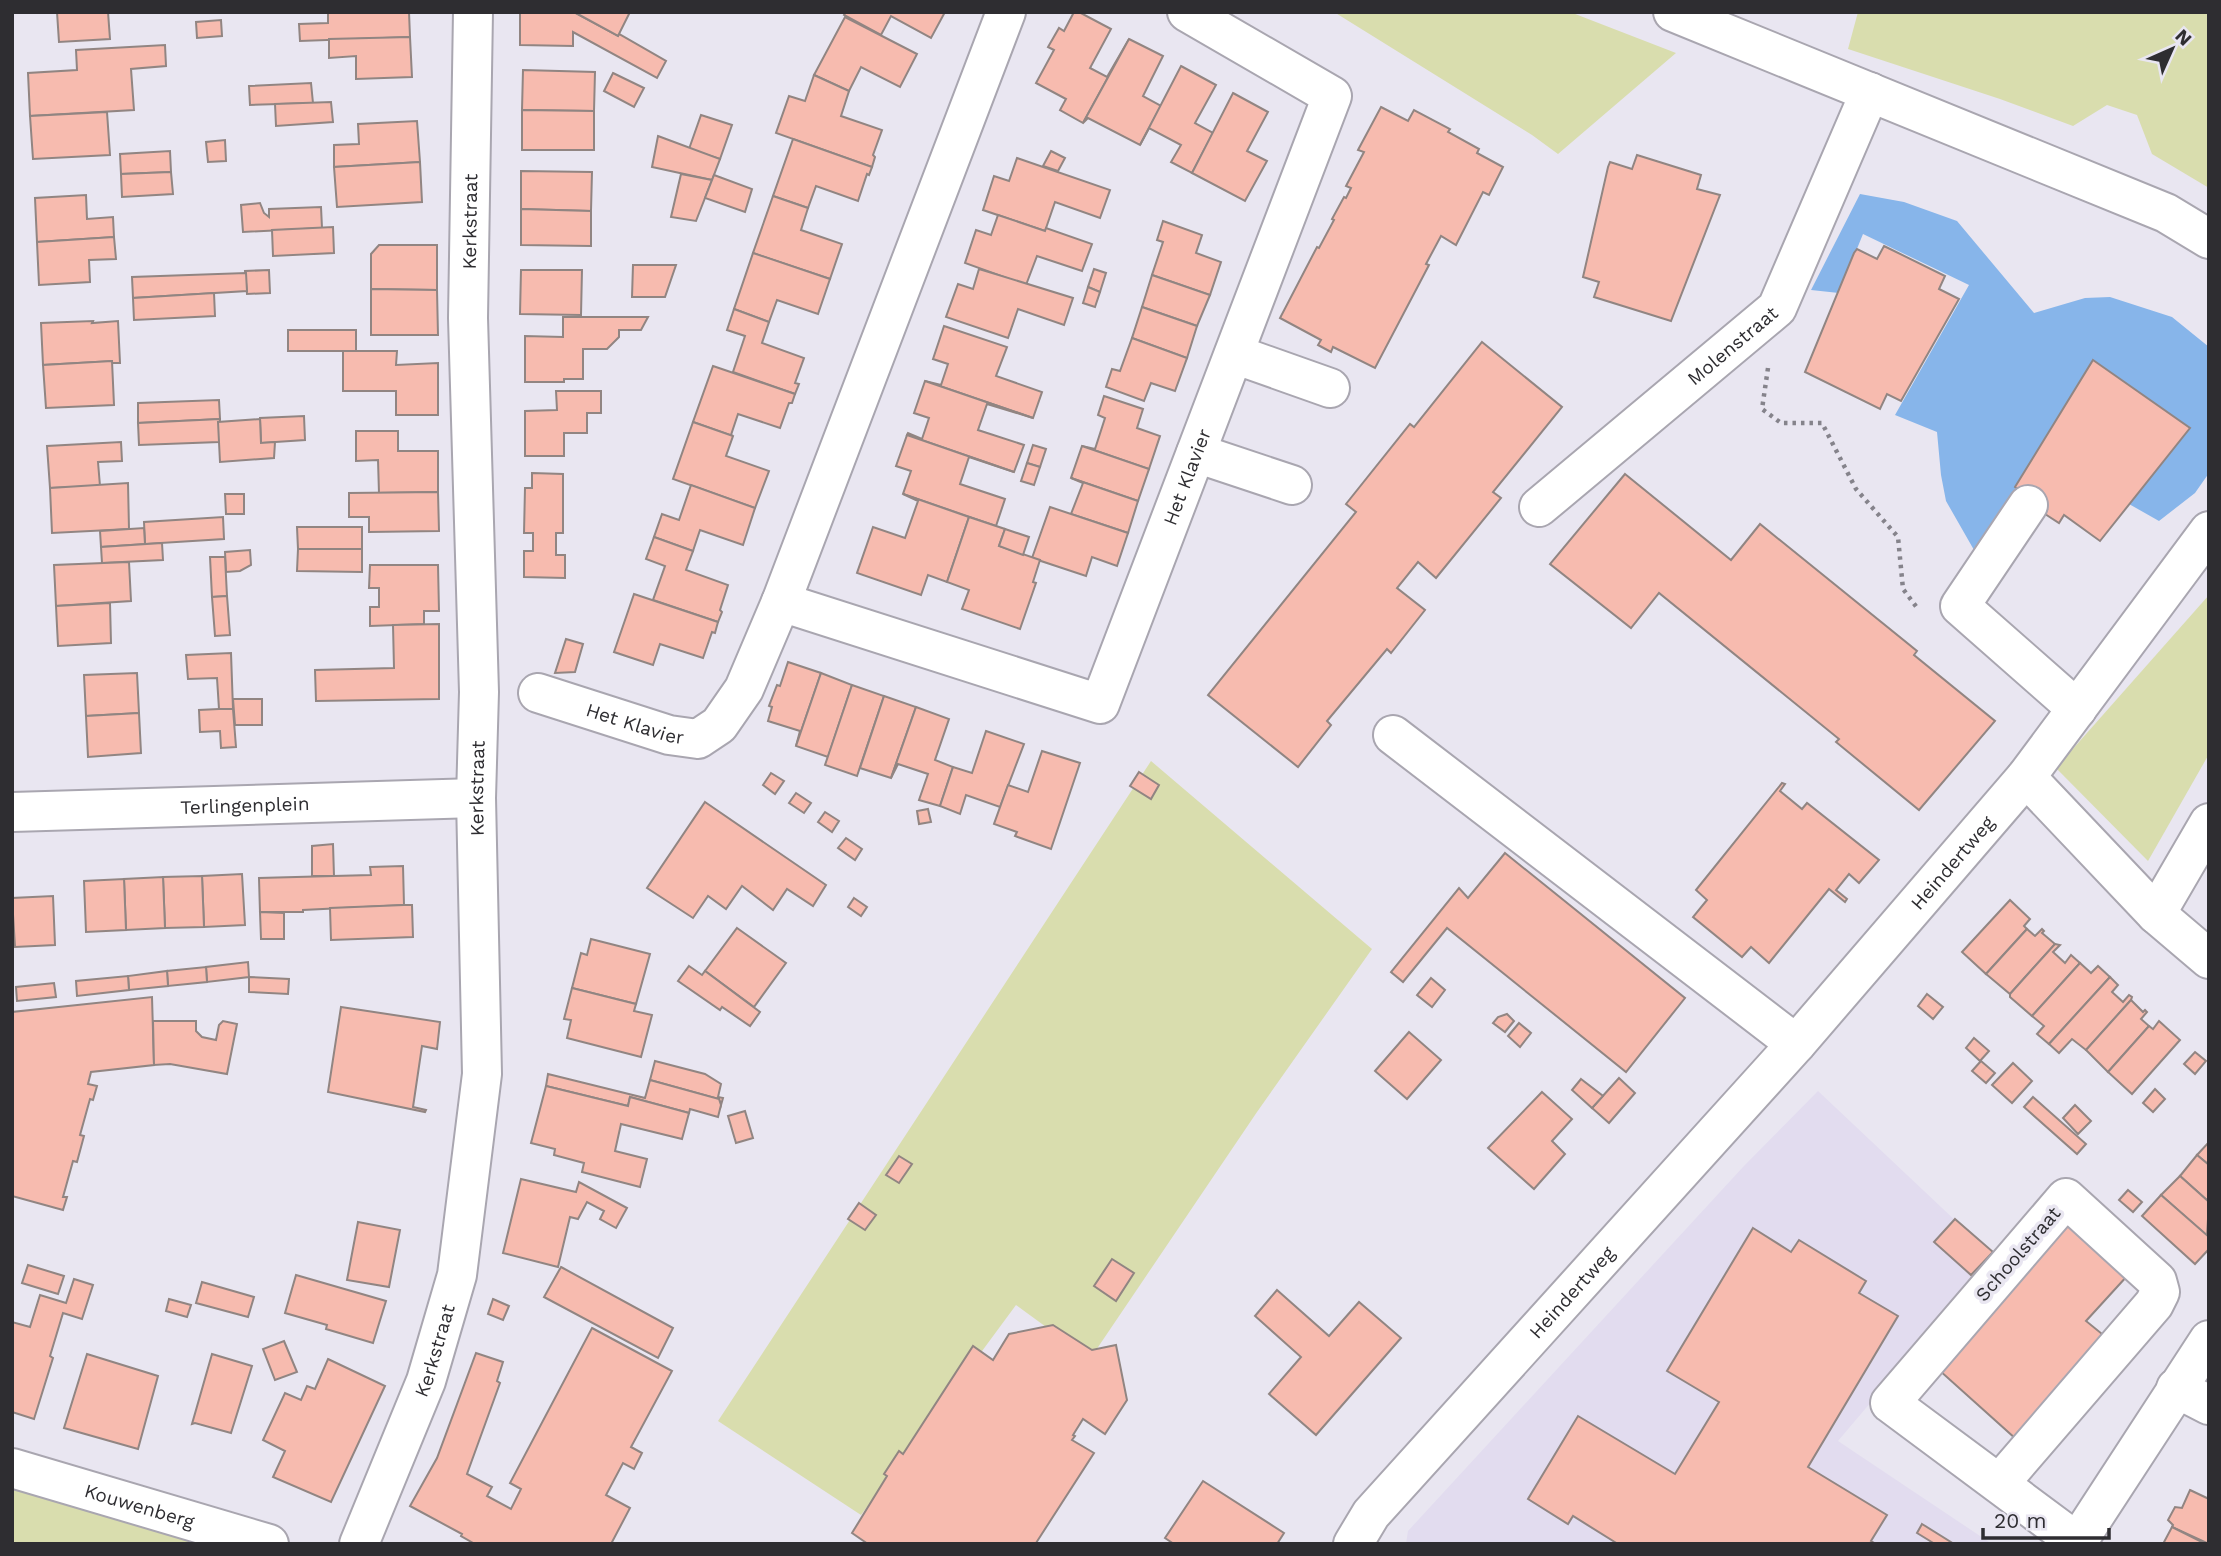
<svg xmlns="http://www.w3.org/2000/svg" width="2221" height="1556" viewBox="0 0 2221 1556" font-family="'Work Sans',sans-serif">
<style>
.built{fill:#e2dcef}
.green{fill:#d9ddae}
.water{fill:#87b5ea}
.building{fill:#f7bbaf;stroke:#918582;stroke-width:2}
.lines{fill:none;stroke-linecap:round;stroke-linejoin:round}
.minor-casing{stroke:#a9a6b0;stroke-width:42}
.path{stroke:#85838b;stroke-width:4.5;stroke-dasharray:3.5 5;stroke-linecap:butt}
.minor{stroke:#fff;stroke-width:38}
.labels{text-anchor:middle;dominant-baseline:central;stroke-width:7;stroke-linejoin:round;paint-order:stroke}
.street-label{font-size:19px;fill:#2e2d31;stroke:#e9e6f1}
</style>
<rect width="100%" height="100%" fill="#e9e6f1"/>
<path class="built" d="M1818,1091L1994,1257L1838,1441L1992,1544H1406L1408,1531L1743,1167Z"/>
<g class="green">
<path d="M1334,12H1570L1676,53L1558,154L1532,135Z"/>
<path d="M1858,12H2209V188L2152,154L2137,115L2107,105L2073,126L2000,99L1848,49Z"/>
<path d="M2209,595V754L2148,861L2056,768Z"/>
<path d="M1151,761L1372,949L1257,1112L1090,1359L1016,1305L861,1515L718,1421Z"/>
<path d="M12,1487L205,1544H12Z"/>
</g>
<path class="water" d="M1860,194L1904,202L1957,221L2034,313L2085,298L2110,297L2172,317L2209,347V473L2195,493L2159,521L2129,504L2190,428L2094,361L2016,488L1974,550L1946,501L1941,475L1937,432L1895,415L1969,285L1863,234L1839,293L1811,290Z"/>
<g class="building">
<path d="M57,12H108L110,39L59,42Z"/>
<path d="M328,12H409L410,37L300,41L299,24L328,23Z"/>
<path d="M520,12H574L618,36L619,34L666,61L657,78L573,32V46L520,45Z"/>
<path d="M574,12H630L618,36Z"/>
<path d="M846,12H945L931,38L891,16L881,35L844,15Z"/>
<path d="M1074,12H1079L1111,29L1090,68L1107,77L1129,39L1083,123L1060,110L1066,99L1036,83L1054,50L1048,47L1059,28L1064,31Z"/>
<path d="M845,17L917,54L900,87L861,67L849,91L814,75Z"/>
<path d="M221,20L222,36L197,38L196,22Z"/>
<path d="M410,37L412,77L356,79V56L329,58V39Z"/>
<path d="M1129,39L1163,56L1143,96L1161,106L1140,145L1088,118L1083,123Z"/>
<path d="M165,45L166,66L131,69L134,110L30,116L28,73L77,70L76,50Z"/>
<path d="M1181,66L1216,85L1195,123L1213,133L1192,173L1171,162L1181,145L1149,128L1140,145Z"/>
<path d="M523,70L595,72L594,111L522,110Z"/>
<path d="M613,73L644,88L634,107L604,91Z"/>
<path d="M814,75L849,91L841,116L882,130L873,155L875,157L872,167L776,133L789,96L805,101Z"/>
<path d="M311,83L313,103L250,105L249,86Z"/>
<path d="M1233,93L1268,112L1247,151L1267,161L1245,201L1192,173Z"/>
<path d="M331,102L333,122L276,126L275,104Z"/>
<path d="M1381,107L1408,121L1414,110L1450,129L1448,132L1479,149L1477,153L1503,167L1489,195L1483,192L1456,245L1441,236L1426,264L1429,265L1375,368L1333,347L1331,352L1318,345L1321,340L1280,318L1317,247L1319,248L1334,220L1332,219L1344,197L1346,198L1351,188L1346,186L1364,152L1358,150Z"/>
<path d="M522,110L594,111V150H522Z"/>
<path d="M107,112L110,155L33,159L30,116Z"/>
<path d="M701,115L732,125L720,159L689,149Z"/>
<path d="M417,121L420,162L334,167V145L359,144L358,124Z"/>
<path d="M658,136L720,159L712,180L652,167Z"/>
<path d="M793,139L872,167L869,175L867,174L858,201L816,186L808,208L773,196Z"/>
<path d="M225,140L226,161L208,162L206,142Z"/>
<path d="M170,151L171,172L121,174L120,154Z"/>
<path d="M1051,151L1065,158L1058,171L1043,166Z"/>
<path d="M1637,155L1701,175L1697,189L1720,195L1671,321L1594,297L1599,282L1583,277L1608,167L1610,162L1632,169Z"/>
<path d="M1017,158L1110,190L1100,218L1055,202L1045,231L983,210L994,176L1009,181Z"/>
<path d="M420,162L422,202L337,207L334,167Z"/>
<path d="M521,171L592,172L591,211L521,209Z"/>
<path d="M171,172L173,194L122,197L121,174Z"/>
<path d="M681,174L712,180L696,221L671,217Z"/>
<path d="M714,175L752,189L745,212L705,198Z"/>
<path d="M86,195L87,219L113,217L114,237L37,242L35,198Z"/>
<path d="M773,196L808,208L801,230L842,244L830,279L753,253Z"/>
<path d="M260,203L264,213L269,217V209L321,207L322,228L243,232L241,205Z"/>
<path d="M521,209L591,211V246L521,245Z"/>
<path d="M998,215L1045,231L1046,228L1092,244L1082,271L1037,256L1026,285L965,263L976,230L991,235Z"/>
<path d="M1163,221L1202,235L1196,253L1221,262L1210,295L1152,275L1163,242L1157,240Z"/>
<path d="M333,227L334,253L273,256L272,230Z"/>
<path d="M114,237L116,259L89,260L90,282L39,285L37,242Z"/>
<path d="M379,245H437V290L371,289V254Z"/>
<path d="M1884,246L1945,276L1939,289L1959,299L1901,401L1887,394L1880,409L1805,372L1854,253L1857,249L1877,259Z"/>
<path d="M753,253L830,279L818,314L777,300L769,322L734,309Z"/>
<path d="M633,265H676L665,297H632Z"/>
<path d="M979,269L1073,298L1064,325L1018,309L1008,338L946,317L958,284L973,289Z"/>
<path d="M1094,269L1106,273L1100,292L1088,287Z"/>
<path d="M269,270L270,293L247,294L245,271Z"/>
<path d="M521,270H582L581,315L520,314Z"/>
<path d="M246,273L247,291L133,298L132,277Z"/>
<path d="M1152,275L1210,295L1197,326L1142,307Z"/>
<path d="M1088,287L1100,292L1095,307L1083,303Z"/>
<path d="M371,289L437,290L438,335H371Z"/>
<path d="M214,293L215,316L134,320L133,298Z"/>
<path d="M1142,307L1197,326L1187,358L1132,338Z"/>
<path d="M734,309L769,322L762,343L804,358L795,383L799,384L795,394L733,372L745,336L727,330Z"/>
<path d="M563,317H648L641,330H619V337L607,349H583V379H564V382H525V336L563,337Z"/>
<path d="M93,321L92,323L118,321L120,363H112V361L43,365L41,323Z"/>
<path d="M944,326L1007,347L996,376L1042,392L1033,418L925,381L941,385L948,364L933,359Z"/>
<rect x="288" y="330" width="68" height="21"/>
<path d="M1132,338L1187,358L1175,391L1151,383L1144,401L1106,387L1112,369L1120,371Z"/>
<path d="M1482,342L1562,407L1493,492L1501,498L1436,578L1418,562L1397,588L1425,610L1391,653L1387,649L1327,721L1331,725L1298,767L1208,695L1356,512L1346,504L1410,424L1414,427Z"/>
<path d="M343,351H397L396,365L438,363V415H396V391H343Z"/>
<path d="M2093,360L2190,428L2100,541L2064,515L2059,523L2045,514L2047,510L2015,487Z"/>
<path d="M112,361L114,405L46,408L43,365Z"/>
<path d="M713,366L795,394L792,403H789L780,428L738,414L731,435L733,436L693,422Z"/>
<path d="M925,381L1033,418L987,404L978,430L1024,445L1014,472L907,435L908,433L922,439L929,418L914,413Z"/>
<path d="M556,391H601V413H587V433H564V456H525V411L557,410Z"/>
<path d="M1104,396L1143,409L1137,428L1160,436L1149,469L1082,446L1095,449L1105,418L1098,415Z"/>
<path d="M219,400L220,419L138,423V403Z"/>
<path d="M304,416L305,440L261,443L260,418Z"/>
<path d="M220,419L219,442L139,445L138,423Z"/>
<path d="M260,419L261,443L275,442L274,458L220,462L218,422Z"/>
<path d="M693,422L733,436L726,456L769,471L755,508L673,479Z"/>
<path d="M356,431H398V451H438V492L379,493L378,460L356,461Z"/>
<path d="M907,435L1014,472L969,457L960,484L1005,499L996,526L903,494L911,471L896,466Z"/>
<path d="M121,442L122,461L98,462L100,486L50,488L47,446Z"/>
<path d="M1033,445L1046,449L1040,467L1027,463Z"/>
<path d="M1082,446L1149,469L1138,501L1071,478Z"/>
<path d="M1027,463L1040,467L1034,485L1021,481Z"/>
<path d="M532,473L563,474V533H556V555H565V578L524,577V551H533V533H524L525,488H532Z"/>
<path d="M1625,474L1731,560L1760,524L1917,651L1914,655L1995,721L1919,810L1836,742L1839,739L1659,593L1631,628L1550,564Z"/>
<path d="M1071,478L1138,501L1128,533L1071,514L1083,483Z"/>
<path d="M128,483L129,529L52,533L50,488Z"/>
<path d="M691,485L755,508L743,545L700,530L693,551L654,537L662,514L679,520Z"/>
<path d="M438,492L439,531L369,532V517H349V493Z"/>
<path d="M225,494H244V514H226Z"/>
<path d="M903,494L969,517L947,582L928,575L921,595L857,573L873,527L905,538L918,501Z"/>
<path d="M1050,507L1128,533L1117,566L1092,557L1086,576L1032,558Z"/>
<path d="M223,517L224,539L145,544L144,522Z"/>
<path d="M969,517L1005,529L999,546L1040,560L1033,582L1036,583L1020,629L962,609L969,590L947,582Z"/>
<path d="M297,527H362V549H298Z"/>
<path d="M144,528L145,544L101,547L100,531Z"/>
<path d="M1005,529L1029,537L1023,555L999,546Z"/>
<path d="M654,537L693,551L686,570L728,585L720,610L722,612L718,622L653,600L665,566L646,559Z"/>
<path d="M162,543L163,560L102,563L101,547Z"/>
<path d="M298,549H362V572L297,571Z"/>
<path d="M250,550L251,565L240,571L226,572L225,552Z"/>
<path d="M210,557H225L227,596L212,597Z"/>
<path d="M129,562L131,601L56,606L54,565Z"/>
<path d="M370,565H438L439,611H424V624L370,626V607H379V588H369Z"/>
<path d="M634,594L718,622L715,633L712,632L703,658L660,644L653,665L614,652Z"/>
<path d="M227,596L230,635L215,636L212,597Z"/>
<path d="M110,603L111,643L58,646L56,606Z"/>
<path d="M439,624V699L316,701L315,670L394,668L393,625Z"/>
<path d="M566,639L583,644L575,672L555,673Z"/>
<path d="M231,653L233,709H219L217,678L188,679L186,655Z"/>
<path d="M788,662L821,673L796,746L800,731L768,721L772,707L769,706L777,685L780,686Z"/>
<path d="M137,673L139,713L86,716L84,675Z"/>
<path d="M821,673L852,685L828,757L796,746Z"/>
<path d="M852,685L884,696L857,776L825,765Z"/>
<path d="M884,696L916,707L891,778L860,768Z"/>
<path d="M233,699H262V725H235Z"/>
<path d="M916,707L949,719L935,760L953,767L940,806L919,800L928,774L898,764L891,778Z"/>
<path d="M219,709H233L236,747L221,748L220,731L200,732L199,710Z"/>
<path d="M139,713L141,753L88,757L86,716Z"/>
<path d="M986,731L1024,744L1000,807L966,795L960,814L940,806L953,767L972,773Z"/>
<path d="M1042,751L1080,763L1051,849L1015,836L1017,832L994,824L1008,785L1028,792Z"/>
<path d="M1139,772L1159,785L1151,799L1130,786Z"/>
<path d="M771,773L784,781L775,794L763,785Z"/>
<path d="M1782,783L1785,784L1780,791L1802,809L1807,803L1879,860L1859,883L1849,874L1836,890L1847,899L1845,902L1829,889L1769,963L1751,947L1742,957L1693,917L1707,900L1696,890Z"/>
<path d="M796,793L811,803L804,813L789,803Z"/>
<path d="M705,802L826,885L813,906L787,889L773,910L742,886L726,909L708,896L693,918L647,888Z"/>
<path d="M928,809L931,822L919,824L917,811Z"/>
<path d="M825,812L839,821L832,832L818,822Z"/>
<path d="M846,838L862,849L855,860L838,848Z"/>
<path d="M333,844L334,876H312V846Z"/>
<path d="M1505,853L1685,998L1626,1072L1447,928L1403,982L1391,972L1459,888L1468,898Z"/>
<path d="M403,866L404,905L303,910V912H260L259,878L371,875L370,867Z"/>
<path d="M242,874L245,925L204,927L202,876Z"/>
<path d="M202,876L204,927L165,928L163,877Z"/>
<path d="M163,877L165,928L126,930L124,879Z"/>
<path d="M124,879L126,930L86,932L84,881Z"/>
<path d="M53,896L55,945L15,947L12,898Z"/>
<path d="M854,898L867,907L861,916L848,907Z"/>
<path d="M2010,900L2030,919L2024,926L2027,929L1986,974L1962,952Z"/>
<path d="M404,905H412L413,937L331,940L330,908Z"/>
<path d="M260,912L284,913V939H261Z"/>
<path d="M737,928L786,963L754,1007L705,971Z"/>
<path d="M2027,929L2035,936L2042,929L2044,931L2042,933L2055,944L2010,994L1986,974Z"/>
<path d="M591,939L650,954L636,1004L572,988L581,953L587,955Z"/>
<path d="M2055,944L2060,945L2053,952L2065,963L2071,955L2080,963L2032,1016L2010,997V994Z"/>
<path d="M248,962L249,977L207,982L206,967Z"/>
<path d="M2080,963L2091,973L2098,966L2110,977L2049,1044L2037,1034L2044,1026L2032,1016Z"/>
<path d="M689,966L702,975L705,971L760,1012L750,1026L722,1007L720,1010L678,981Z"/>
<path d="M206,967L207,982L168,986L167,971Z"/>
<path d="M167,971L168,986L129,990L128,976Z"/>
<path d="M128,976L129,990L77,996L76,981Z"/>
<path d="M249,977L289,979L288,994L249,992Z"/>
<path d="M2110,977L2118,985L2112,992L2123,1002L2129,995L2132,997L2131,1000L2086,1050L2072,1039L2059,1053L2049,1044Z"/>
<path d="M1431,978L1445,990L1432,1007L1417,995Z"/>
<path d="M54,983L56,997L17,1001L16,987Z"/>
<path d="M572,988L636,1004L634,1011L652,1015L641,1057L567,1038L571,1020L564,1019Z"/>
<path d="M1927,994L1943,1007L1933,1019L1918,1006Z"/>
<path d="M152,997L154,1065L91,1072L88,1084L97,1086L93,1100L90,1099L80,1135L84,1136L77,1162L73,1161L63,1197H67L63,1210L12,1196V1012Z"/>
<path d="M2131,1000L2143,1012L2145,1010L2147,1012L2141,1019L2149,1026L2108,1072L2086,1050Z"/>
<path d="M341,1007L440,1022L437,1049L422,1046L413,1107L426,1110L425,1112L328,1092Z"/>
<path d="M1507,1014L1514,1021L1505,1032L1493,1023L1498,1017Z"/>
<path d="M153,1021H196V1031L202,1037L216,1040L219,1025L223,1021L237,1024L227,1074L170,1064L154,1065Z"/>
<path d="M2159,1021L2180,1040L2132,1094L2108,1072L2149,1026L2153,1029Z"/>
<path d="M1519,1023L1531,1033L1520,1047L1508,1036Z"/>
<path d="M1409,1032L1441,1060L1407,1099L1375,1071Z"/>
<path d="M1974,1038L1989,1051L1980,1061L1966,1048Z"/>
<path d="M2195,1052L2206,1061L2195,1074L2184,1064Z"/>
<path d="M655,1061L705,1074L721,1084L718,1097L723,1098L721,1105L719,1099L650,1080Z"/>
<path d="M1981,1061L1995,1073L1986,1083L1972,1071Z"/>
<path d="M2013,1063L2032,1081L2012,1103L1992,1085Z"/>
<path d="M548,1074L645,1098L650,1080L719,1099L721,1105L718,1117L690,1109L689,1113L630,1097L628,1106L546,1086Z"/>
<path d="M1619,1078L1635,1093L1609,1123L1592,1108Z"/>
<path d="M1581,1079L1603,1096L1592,1108L1572,1090Z"/>
<path d="M546,1086L628,1106L630,1097L689,1113L682,1139L621,1124L615,1151L647,1159L640,1187L582,1172L584,1163L554,1155L555,1149L531,1143Z"/>
<path d="M2155,1089L2165,1099L2153,1112L2143,1103Z"/>
<path d="M1542,1092L1572,1119L1552,1141L1565,1154L1534,1189L1488,1148Z"/>
<path d="M2033,1097L2086,1144L2077,1154L2024,1107Z"/>
<path d="M2075,1105L2091,1121L2078,1134L2063,1118Z"/>
<path d="M745,1111L753,1138L736,1143L728,1116Z"/>
<path d="M2209,1142V1165L2197,1155Z"/>
<path d="M2197,1155L2209,1165V1202L2180,1176Z"/>
<path d="M899,1156L912,1164L899,1183L886,1175Z"/>
<path d="M2180,1176L2209,1202L2207,1236L2161,1195Z"/>
<path d="M521,1179L576,1192L579,1182L627,1208L616,1228L600,1219L604,1211L587,1202L578,1219L570,1217L558,1267L503,1253Z"/>
<path d="M2128,1190L2142,1202L2133,1212L2119,1200Z"/>
<path d="M2161,1195L2209,1237V1249L2195,1264L2142,1216Z"/>
<path d="M859,1203L876,1215L865,1230L848,1219Z"/>
<path d="M1955,1219L1993,1252L1971,1275L1934,1242Z"/>
<path d="M2068,1221L2128,1275L2086,1321L2107,1338L2016,1439L1939,1370Z"/>
<path d="M358,1222L400,1230L389,1287L347,1280Z"/>
<path d="M1753,1228L1791,1252L1799,1240L1866,1281L1859,1293L1898,1316L1808,1467L1887,1515L1871,1541L1876,1544H1618L1573,1516L1568,1524L1528,1499L1578,1416L1675,1474L1719,1402L1667,1371Z"/>
<path d="M1112,1259L1134,1273L1116,1301L1094,1286Z"/>
<path d="M28,1265L64,1276L58,1294L22,1283Z"/>
<path d="M561,1267L673,1328L658,1358L544,1297Z"/>
<path d="M296,1275L386,1301L373,1343L326,1329L327,1325L285,1313Z"/>
<path d="M74,1279L93,1285L82,1319L63,1313L50,1356L53,1358L34,1419L12,1412V1322L30,1327L40,1295L66,1303Z"/>
<path d="M202,1282L254,1297L248,1317L196,1303Z"/>
<path d="M1277,1290L1329,1336L1359,1302L1401,1338L1316,1435L1269,1394L1301,1357L1255,1316Z"/>
<path d="M169,1299L191,1305L187,1317L166,1311Z"/>
<path d="M493,1299L509,1306L503,1320L488,1314Z"/>
<path d="M1053,1325L1092,1350L1116,1345L1127,1400L1105,1434L1083,1419L1073,1435L1075,1436L1072,1440L1094,1453L1036,1543L1037,1544H868L852,1533L887,1476L884,1474L899,1451L903,1454L973,1346L993,1360L1009,1334Z"/>
<path d="M592,1328L672,1371L631,1447L642,1453L634,1469L623,1463L606,1495L630,1508L611,1544H475L461,1536L462,1534L410,1506L437,1458L476,1353L503,1362L497,1381L500,1383L467,1474L492,1487L487,1496L511,1509L521,1489L510,1483Z"/>
<path d="M284,1341L297,1372L275,1380L263,1349Z"/>
<path d="M87,1354L158,1376L138,1449L64,1428Z"/>
<path d="M212,1354L252,1366L231,1433L195,1423L192,1424Z"/>
<path d="M328,1359L385,1386L331,1502L273,1477L285,1451L263,1440L285,1393L301,1400L307,1386L315,1389Z"/>
<path d="M1203,1481L1284,1533L1277,1544H1174L1165,1538Z"/>
<path d="M2190,1490L2209,1499V1544L2172,1527L2173,1525L2168,1520L2175,1507L2182,1508Z"/>
<path d="M1922,1524L1954,1544H1935L1917,1533Z"/>
<path d="M2172,1527L2206,1544H2163Z"/>
</g>
<g class="lines">
<defs>
<g id="minor">
<path d="M1673,12L2166,213L2209,239"/>
<path d="M1234,354L1330,388"/>
<path d="M1196,453L1292,485"/>
<path d="M2028,505L1960,606L2077,709"/>
<path id="s1" d="M1539,507L1777,308L1870,92"/>
<path id="s2" d="M781,602L1100,704L1332,96L1187,12"/>
<path id="s3" d="M538,693L669,735L698,739L719,725L744,689L781,602L1006,12"/>
<path d="M1393,735L1796,1044"/>
<path d="M2026,777L2156,914L2209,959"/>
<path id="s4" d="M12,812L476,798"/>
<path d="M2156,914L2209,823"/>
<path d="M2176,1388L2209,1405"/>
<path id="s5" d="M12,1468L269,1544"/>
<path d="M1999,1484L2154,1304L2160,1292L2157,1281L2066,1198L1890,1403L2077,1542"/>
<path id="s6" d="M359,1544L426,1381L457,1275L482,1074L476,798L479,692L468,318L473,12"/>
<path id="s7" d="M1353,1544L1371,1514L1796,1044L2026,777L2209,531"/>
<path d="M2076,1544L2209,1340"/>
</g>
</defs>
<use href="#minor" class="minor-casing"/>
<path class="path" d="M1768,368L1762,409L1781,423H1822L1856,489L1898,537L1903,589L1918,609"/>
<use href="#minor" class="minor"/>
</g>
<g class="labels">
<g class="street-label">
<text stroke="none"><textPath href="#s6" startOffset="1342">Kerkstraat</textPath></text>
<text stroke="none"><textPath href="#s1" startOffset="252">Molenstraat</textPath></text>
<text stroke="none"><textPath href="#s2" startOffset="578">Het Klavier</textPath></text>
<text stroke="none"><textPath href="#s3" startOffset="102">Het Klavier</textPath></text>
<text stroke="none"><textPath href="#s6" startOffset="775">Kerkstraat</textPath></text>
<text stroke="none"><textPath href="#s4" startOffset="233">Terlingenplein</textPath></text>
<text stroke="none"><textPath href="#s7" startOffset="908">Heindertweg</textPath></text>
<text transform="translate(2018 1254) rotate(-49)">Schoolstraat</text>
<text stroke="none"><textPath href="#s7" startOffset="334">Heindertweg</textPath></text>
<text stroke="none"><textPath href="#s6" startOffset="208">Kerkstraat</textPath></text>
<text stroke="none"><textPath href="#s5" startOffset="133">Kouwenberg</textPath></text>
</g>
</g>
<rect width="2221" height="1556" fill="none" stroke="#2e2d31" stroke-width="28"/>
<g transform="translate(2172 49) rotate(45)" stroke="#e9e6f1" stroke-width="5" paint-order="stroke">
<path d="M0-5L12 26L0 18L-12 26Z" fill="#2e2d31"/>
<text y="-10" font-size="19" font-weight="bold" text-anchor="middle" fill="#2e2d31">N</text>
</g>
<path d="M1983 1528v10h126v-10" fill="none" stroke="#2e2d31" stroke-width="3.5"/>
<text x="1994" y="1528" font-size="21" fill="#2e2d31" stroke="#e9e6f1" stroke-width="5" paint-order="stroke">20 m</text>
</svg>
